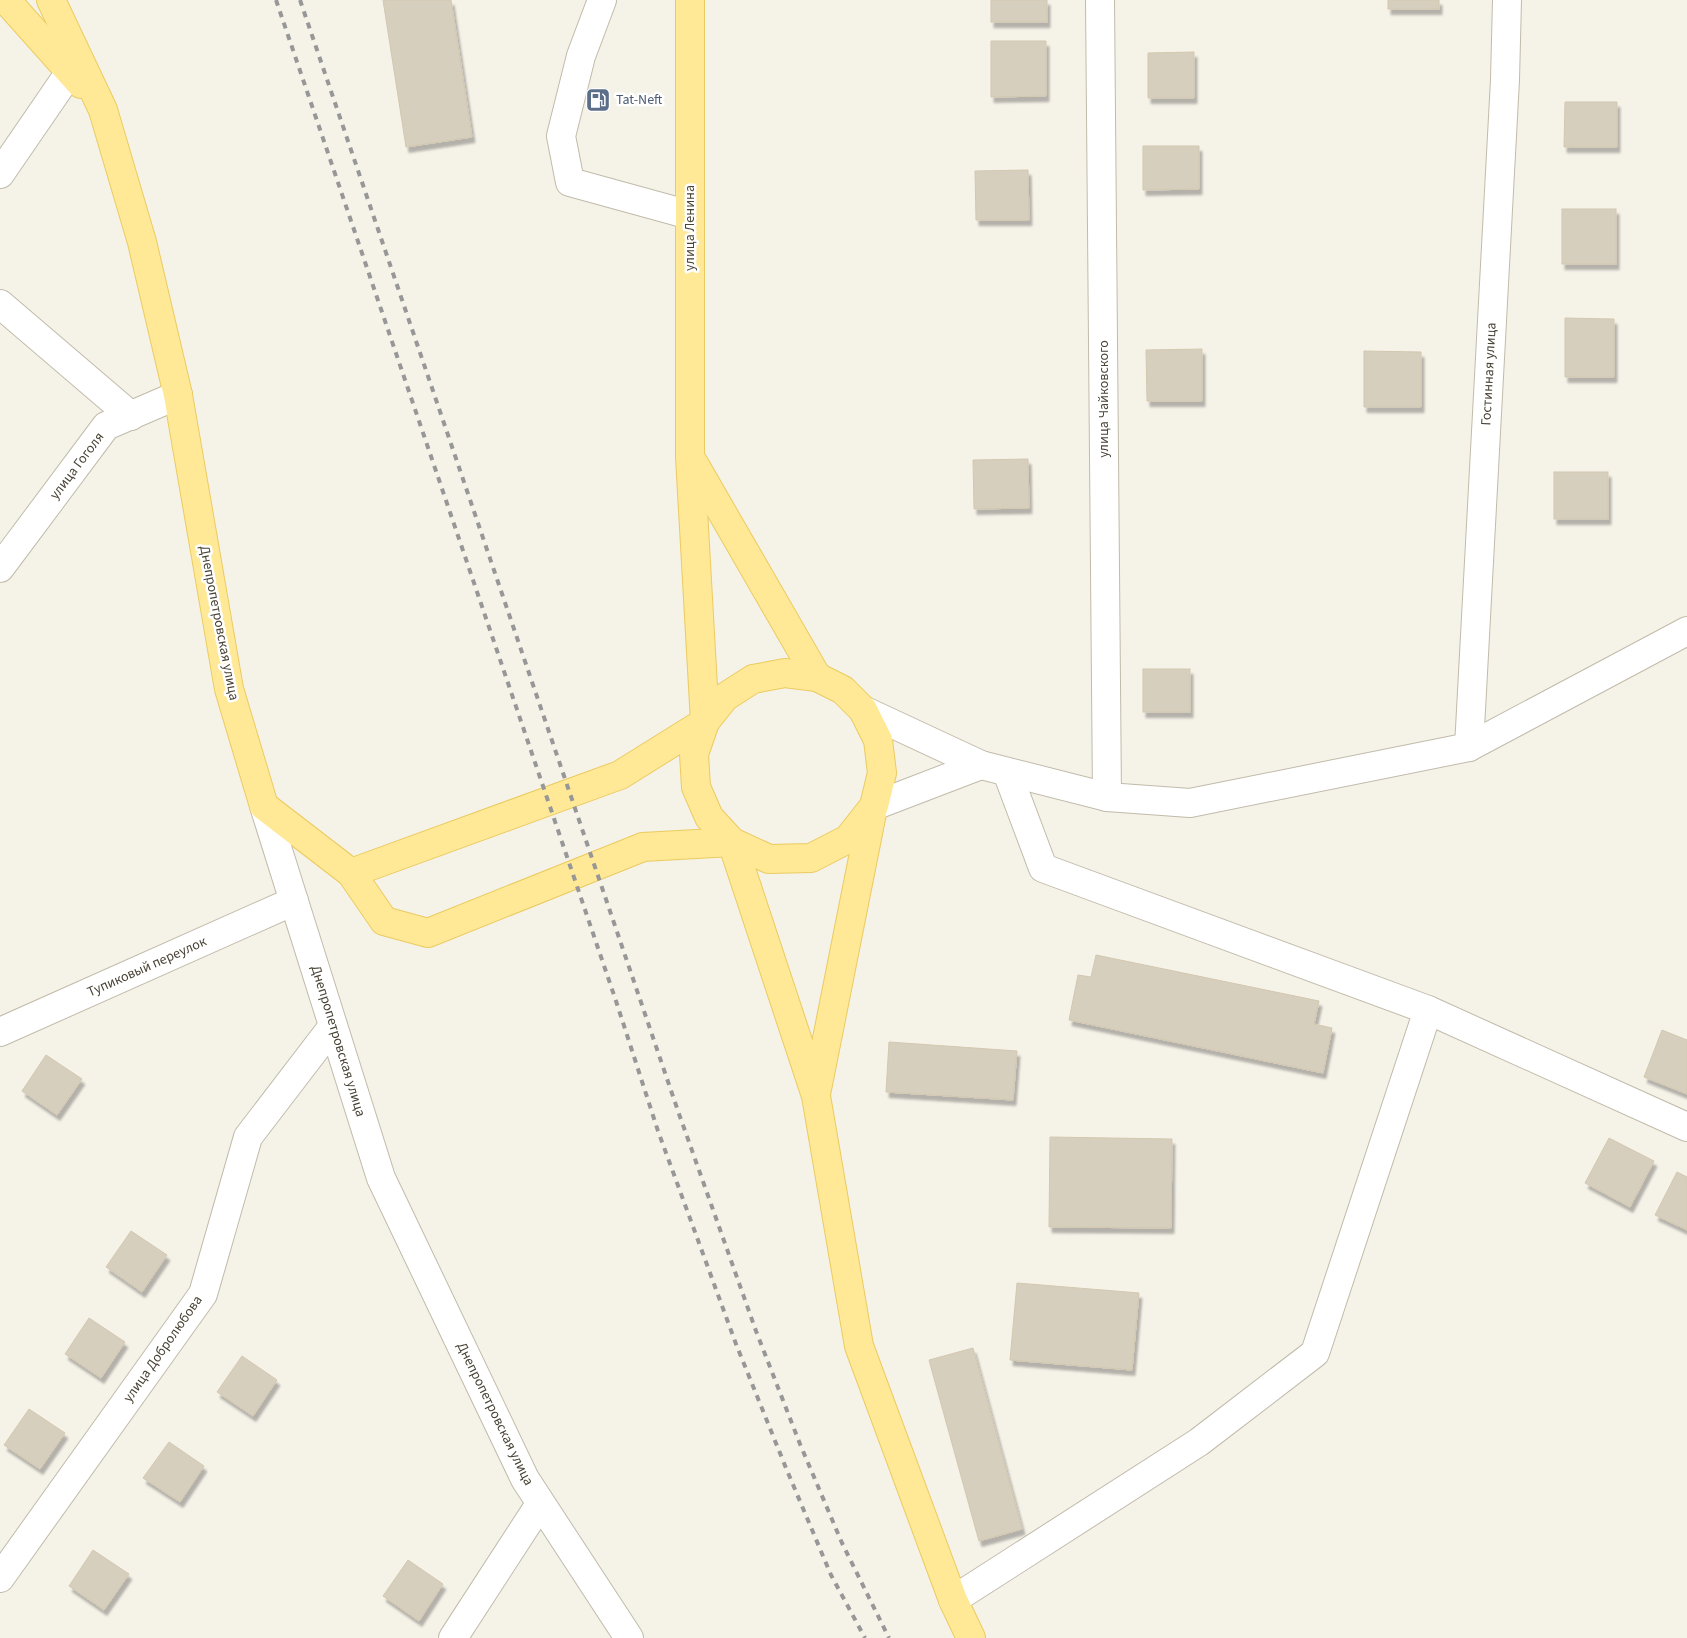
<svg xmlns="http://www.w3.org/2000/svg" width="1687" height="1638" viewBox="0 0 1687 1638" font-family="'Source Sans 3',sans-serif">
<style>
.building{fill:#d7cfbd;stroke:#d3c7af;filter:url(#shadow)}
.lines{fill:none;stroke-linecap:round;stroke-linejoin:round}
.minor-casing{stroke:#c1bbaa;stroke-width:30}
.major-casing{stroke:#ebcb60;stroke-width:30}
.minor{stroke:#fff;stroke-width:28}
.major{stroke:#ffe997;stroke-width:28}
.rail{stroke:#979797;stroke-width:4;stroke-dasharray:6 6;stroke-linecap:butt}
.labels{text-anchor:middle;dominant-baseline:central;stroke-width:5;stroke-linejoin:round;paint-order:stroke}
.service-label{font-size:14px;fill:#4e5e75;stroke:#fff;text-anchor:start}
.street-label{font-size:14px;fill:#494336;stroke:#fff}
</style>
<defs>
<filter id="shadow"><feDropShadow dx="3" dy="5.5" stdDeviation="1" flood-color="#0004"/></filter>
</defs>
<rect width="100%" height="100%" fill="#f5f2e8"/>
<g class="building">
<path d="M383,0H451L472,137L406,147Z"/>
<rect x="991" y="0" width="56" height="22"/>
<rect x="1388" y="0" width="51" height="9"/>
<path d="M991,41H1046V96L991,97Z"/>
<path d="M1194,52V98H1148V53Z"/>
<path d="M1565,102H1617V147H1564Z"/>
<path d="M1143,146H1199V189L1143,190Z"/>
<path d="M1028,170L1029,220H976L975,171Z"/>
<rect x="1562" y="209" width="54" height="55"/>
<path d="M1565,318L1614,319V377H1565Z"/>
<path d="M1202,349V401H1147L1146,350Z"/>
<path d="M1364,351L1421,352V407H1364Z"/>
<path d="M1028,459L1029,508L974,509L973,460Z"/>
<rect x="1554" y="472" width="54" height="47"/>
<rect x="1143" y="669" width="47" height="43"/>
<path d="M1096,955L1319,1001L1314,1024L1332,1028L1323,1073L1069,1020L1078,975L1091,977Z"/>
<path d="M1662,1030L1687,1040V1094L1644,1077Z"/>
<path d="M889,1042L1017,1051L1013,1100L886,1092Z"/>
<path d="M46,1055L82,1079L57,1115L22,1091Z"/>
<path d="M1050,1137L1172,1139L1171,1228L1049,1227Z"/>
<path d="M1609,1138L1654,1161L1630,1207L1585,1183Z"/>
<path d="M1677,1172L1687,1177V1230L1655,1215Z"/>
<path d="M131,1231L167,1255L142,1292L106,1267Z"/>
<path d="M1017,1283L1139,1293L1132,1370L1010,1360Z"/>
<path d="M89,1318L125,1342L101,1378L65,1354Z"/>
<path d="M973,1348L1022,1529L979,1541L929,1360Z"/>
<path d="M242,1356L277,1380L253,1416L217,1392Z"/>
<path d="M29,1409L65,1433L40,1469L4,1445Z"/>
<path d="M169,1442L204,1466L180,1502L143,1478Z"/>
<path d="M93,1550L129,1574L104,1610L69,1586Z"/>
<path d="M408,1560L443,1584L419,1621L383,1596Z"/>
</g>
<g class="lines">
<defs>
<g id="minor">
<path d="M602,0L581,56L561,136L570,182L690,215"/>
<path d="M1100,0L1107,797"/>
<path d="M0,174L70,72"/>
<path d="M0,304L131,416"/>
<path d="M0,568L106,426L178,395"/>
<path d="M863,710L981,765L1107,797L1190,803L1469,747L1687,631"/>
<path d="M1469,747L1505,80L1507,0"/>
<path d="M1007,772L1043,868L1428,1010L1687,1127"/>
<path d="M264,806L381,1178L525,1479L629,1638"/>
<path d="M874,806L981,765"/>
<path d="M0,1032L294,901"/>
<path d="M0,1578L203,1294L248,1137L333,1026"/>
<path d="M953,1600L1199,1442L1315,1353L1428,1010"/>
<path d="M453,1638L540,1504"/>
</g>
<g id="major">
<path d="M6,0L81,84"/>
<path d="M51,0L103,110L142,242L178,395L229,689L264,806L351,873L384,921L428,933L643,847L732,842L769,859L811,858L848,839L874,806L882,773L878,740L863,710L843,690L817,677L785,673L753,679L725,697L705,722L694,754L696,787L709,817L732,842L816,1096L859,1346L953,1600L971,1638"/>
<path d="M693,462L817,677"/>
<path d="M351,873L620,775L705,722L690,457V0"/>
<path d="M816,1094L872,813"/>
</g>
</defs>
<use href="#minor" class="minor-casing"/>
<use href="#major" class="major-casing"/>
<use href="#minor" class="minor"/>
<use href="#major" class="major"/>
<g class="rail">
<path d="M276,0L616,1001L658,1131L736,1344L786,1468L831,1575L865,1638"/>
<path d="M300,0L678,1111L756,1331L800,1444L842,1543L889,1638"/>
</g>
</g>
<defs>
<symbol id="fuel-square" viewBox="-11 -11 22 22"><rect x="-9" y="-9" width="18" height="18" rx="4" fill="#5c6f8a" stroke="#fff"/><path d="M-5.5-6h7V0h2V4h1.3V-2.5L3-4.5l.8-.8L6-3V5H2.5V1h-1V6h-7ZM-4.2-4.7v3.2H.2V-4.7Z" fill="#fff"/></symbol>
</defs>
<g fill-rule="evenodd">
<use href="#fuel-square" x="584" y="86" width="28" height="28"/>
</g>
<g class="labels">
<g class="service-label">
<text x="616" y="100">Tat-Neft</text>
</g>
<g class="street-label">
<text transform="translate(690 228) rotate(-90)">улица Ленина</text>
<text transform="translate(1489 374) rotate(-87)">Гостинная улица</text>
<text transform="translate(1104 399) rotate(-90)">улица Чайковского</text>
<text transform="translate(77 466) rotate(-53)">улица Гоголя</text>
<text transform="translate(219 623) rotate(79)">Днепропетровская улица</text>
<text transform="translate(147 967) rotate(-24)">Тупиковый переулок</text>
<text transform="translate(338 1041) rotate(73)">Днепропетровская улица</text>
<text transform="translate(163 1349) rotate(-55)">улица Добролюбова</text>
<text transform="translate(495 1414) rotate(64)">Днепропетровская улица</text>
</g>
</g>
</svg>
